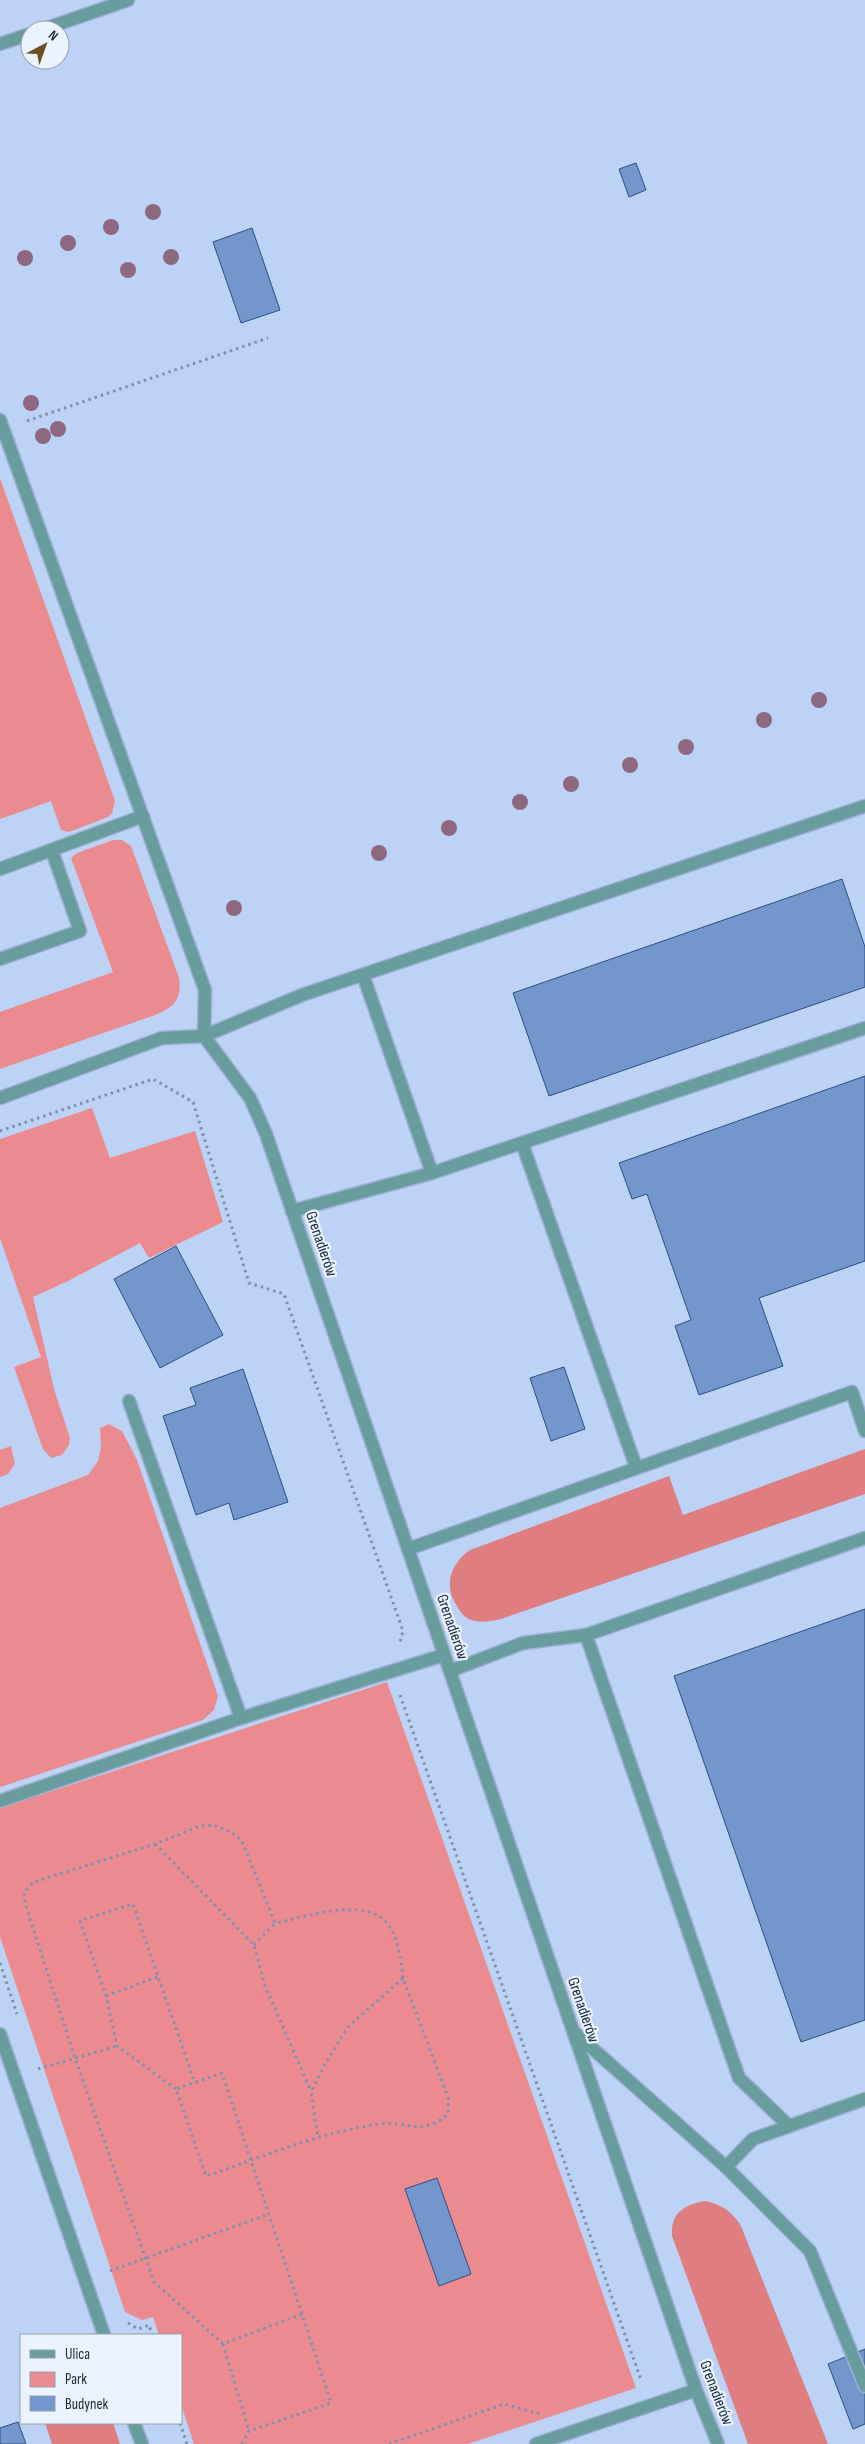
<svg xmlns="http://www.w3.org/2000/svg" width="865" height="2444" viewBox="0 0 865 2444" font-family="'Sofia Sans Condensed',sans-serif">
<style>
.green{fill:#eb8b8f}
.forest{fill:#df7d81}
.building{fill:#7397cd;stroke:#2d4e7f}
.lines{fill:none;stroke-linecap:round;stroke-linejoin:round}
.minor-casing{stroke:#9bb0d0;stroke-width:15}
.path{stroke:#7d91ae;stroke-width:3;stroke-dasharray:2.5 4;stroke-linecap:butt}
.minor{stroke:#699c9d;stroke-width:12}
.tree{fill:#8e687f}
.labels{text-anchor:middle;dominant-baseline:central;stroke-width:4.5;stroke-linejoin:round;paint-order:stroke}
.street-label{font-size:16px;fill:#17263b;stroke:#ebf3fe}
</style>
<rect width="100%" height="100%" fill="#bcd3f5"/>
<g class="green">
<path d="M0,478L115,801L112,813L108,817L69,832L61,830L51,801L0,819Z"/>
<path d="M113,840H122L131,846L179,978C182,998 175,1006 158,1014L0,1069V1012L113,972L71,858L77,853Z"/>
<path d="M92,1108L110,1158L195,1131L223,1222L149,1258L140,1243L68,1281L33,1297L54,1389L70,1438L69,1445L62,1455L51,1458L43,1449L14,1367L41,1357L0,1238V1139Z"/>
<path d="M109,1424L122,1431L137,1460L218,1696L214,1710L203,1720L0,1787V1508L88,1475L98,1461L101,1448L100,1428Z"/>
<path d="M11,1446L15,1464L8,1474L0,1477V1450Z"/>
<path d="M387,1682L636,2388L468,2444H194L181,2404V2335H159L153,2317L142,2320L125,2312L0,1937V1808Z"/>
</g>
<g class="forest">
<path d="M865,1449V1494L501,1619C491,1621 479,1624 469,1619C462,1616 458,1608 454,1601C444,1581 453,1562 470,1550L669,1476L683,1515Z"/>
<path d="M706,2201C723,2205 732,2212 741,2226L828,2444H748L672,2236C670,2213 685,2204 706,2201Z"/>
<path d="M45,2423H113L120,2444H52Z"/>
</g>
<g class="building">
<path d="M636,163L646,190L629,197L619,169Z"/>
<path d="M252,228L280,310L241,323L213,242Z"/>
<path d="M842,879L865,947V987L549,1096L513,993Z"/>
<path d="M865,1076V1261L759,1298L783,1366L699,1395L675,1326L691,1320L647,1194L632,1199L619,1163Z"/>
<path d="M176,1246L223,1335L160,1368L114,1279Z"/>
<path d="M564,1367L585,1429L551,1441L530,1378Z"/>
<path d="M243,1369L288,1502L234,1520L229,1503L196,1515L163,1416L196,1405L190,1388Z"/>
<path d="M865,1609V2020L801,2042L674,1676Z"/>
<path d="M437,2178L471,2274L439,2286L405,2189Z"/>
<path d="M865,2349V2424L853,2429L828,2364Z"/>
<path d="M18,2422L26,2444H0V2428Z"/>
</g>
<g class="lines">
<defs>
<g id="minor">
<path d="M41,30L128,0"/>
<path d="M0,44L30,34"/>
<path d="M0,420L205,990L204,1036"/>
<path d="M0,869L143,816"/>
<path d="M0,959L80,931L52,851"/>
<path d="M363,975L432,1173"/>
<path d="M204,1036L250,1098L266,1134L696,2390L718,2444"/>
<path d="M0,1098L162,1038L204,1036L302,995L865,806"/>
<path d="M522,1143L636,1467"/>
<path d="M292,1211L432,1173L865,1028"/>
<path d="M129,1401L241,1718"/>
<path d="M408,1549L852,1392L865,1431"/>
<path d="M450,1671L523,1643L586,1635"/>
<path d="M0,1801L241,1718L444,1655"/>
<path d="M575,2033L726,2167L810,2251L865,2386"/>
<path d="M0,2034L104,2335"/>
<path d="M789,2126L739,2078L586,1635L865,1538"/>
<path d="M726,2167L753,2139L865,2099"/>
<path d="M134,2423L142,2444"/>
<path d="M536,2444L696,2390"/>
</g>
</defs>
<use href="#minor" class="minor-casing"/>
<g class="path">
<path d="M27,421L268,338"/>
<path d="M0,1131L153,1079L193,1102L249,1283L284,1294L403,1631L400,1642"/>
<path d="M400,1695L641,2380"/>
<path d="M155,1844L254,1945L265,1986L311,2091"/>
<path d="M254,1945L275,1923"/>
<path d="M0,1963L17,2014"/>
<path d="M106,1996L157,1977"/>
<path d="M38,2069L117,2046"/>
<path d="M176,2089L117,2046L106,1996L80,1921L133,1904L195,2083"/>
<path d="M110,2271L269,2214"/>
<path d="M302,2314L222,2073L176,2089L206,2176C263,2157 320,2132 379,2124C409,2120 421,2138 448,2114L449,2100L403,1978L348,2027L325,2064L311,2092L318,2137"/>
<path d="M128,2323L138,2329L149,2325L152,2335"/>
<path d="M223,2344L154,2282L75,2058L25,1903L24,1892L34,1882L155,1844L200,1826L214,1825L231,1832L242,1841L275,1923C304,1918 369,1894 389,1926C399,1941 401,1960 403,1978"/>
<path d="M180,2423L187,2444"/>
<path d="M242,2444L249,2431L331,2403L302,2314L223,2344L249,2431"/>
<path d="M389,2444L504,2404L540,2414"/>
</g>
<use href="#minor" class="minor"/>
</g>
<g class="tree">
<circle cx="153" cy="212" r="8"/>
<circle cx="111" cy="227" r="8"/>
<circle cx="68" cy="243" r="8"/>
<circle cx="171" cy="257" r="8"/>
<circle cx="25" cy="258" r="8"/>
<circle cx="128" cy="270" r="8"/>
<circle cx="31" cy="403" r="8"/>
<circle cx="58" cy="429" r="8"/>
<circle cx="43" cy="436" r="8"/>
<circle cx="819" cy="700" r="8"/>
<circle cx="764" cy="720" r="8"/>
<circle cx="686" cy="747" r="8"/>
<circle cx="630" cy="765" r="8"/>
<circle cx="571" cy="784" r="8"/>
<circle cx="520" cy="802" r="8"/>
<circle cx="449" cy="828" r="8"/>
<circle cx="379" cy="853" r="8"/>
<circle cx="234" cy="908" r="8"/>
</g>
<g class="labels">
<g class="street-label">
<text transform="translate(321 1244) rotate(71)">Grenadierów</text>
<text transform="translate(452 1627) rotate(71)">Grenadierów</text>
<text transform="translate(583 2010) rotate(71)">Grenadierów</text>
<text transform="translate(716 2393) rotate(69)">Grenadierów</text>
</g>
</g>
<rect x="20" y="2334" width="162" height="90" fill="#ebf3fe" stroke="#96a1b0"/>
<rect x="30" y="2350" width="25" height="8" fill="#699c9d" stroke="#96a1b0"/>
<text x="65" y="2359" font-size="15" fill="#17263b">Ulica</text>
<rect x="30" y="2372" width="25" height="15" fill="#eb8b8f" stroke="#96a1b0"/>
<text x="65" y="2384" font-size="15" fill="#17263b">Park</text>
<rect x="30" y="2396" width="25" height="15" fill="#7397cd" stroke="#96a1b0"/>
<text x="65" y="2409" font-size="15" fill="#17263b">Budynek</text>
<g transform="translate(45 45) rotate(41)"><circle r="24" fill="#ebf3fe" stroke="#96a1b0"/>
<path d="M0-4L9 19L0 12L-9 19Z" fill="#6c5023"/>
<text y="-8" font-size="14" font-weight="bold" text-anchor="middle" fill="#17263b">N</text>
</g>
</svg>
